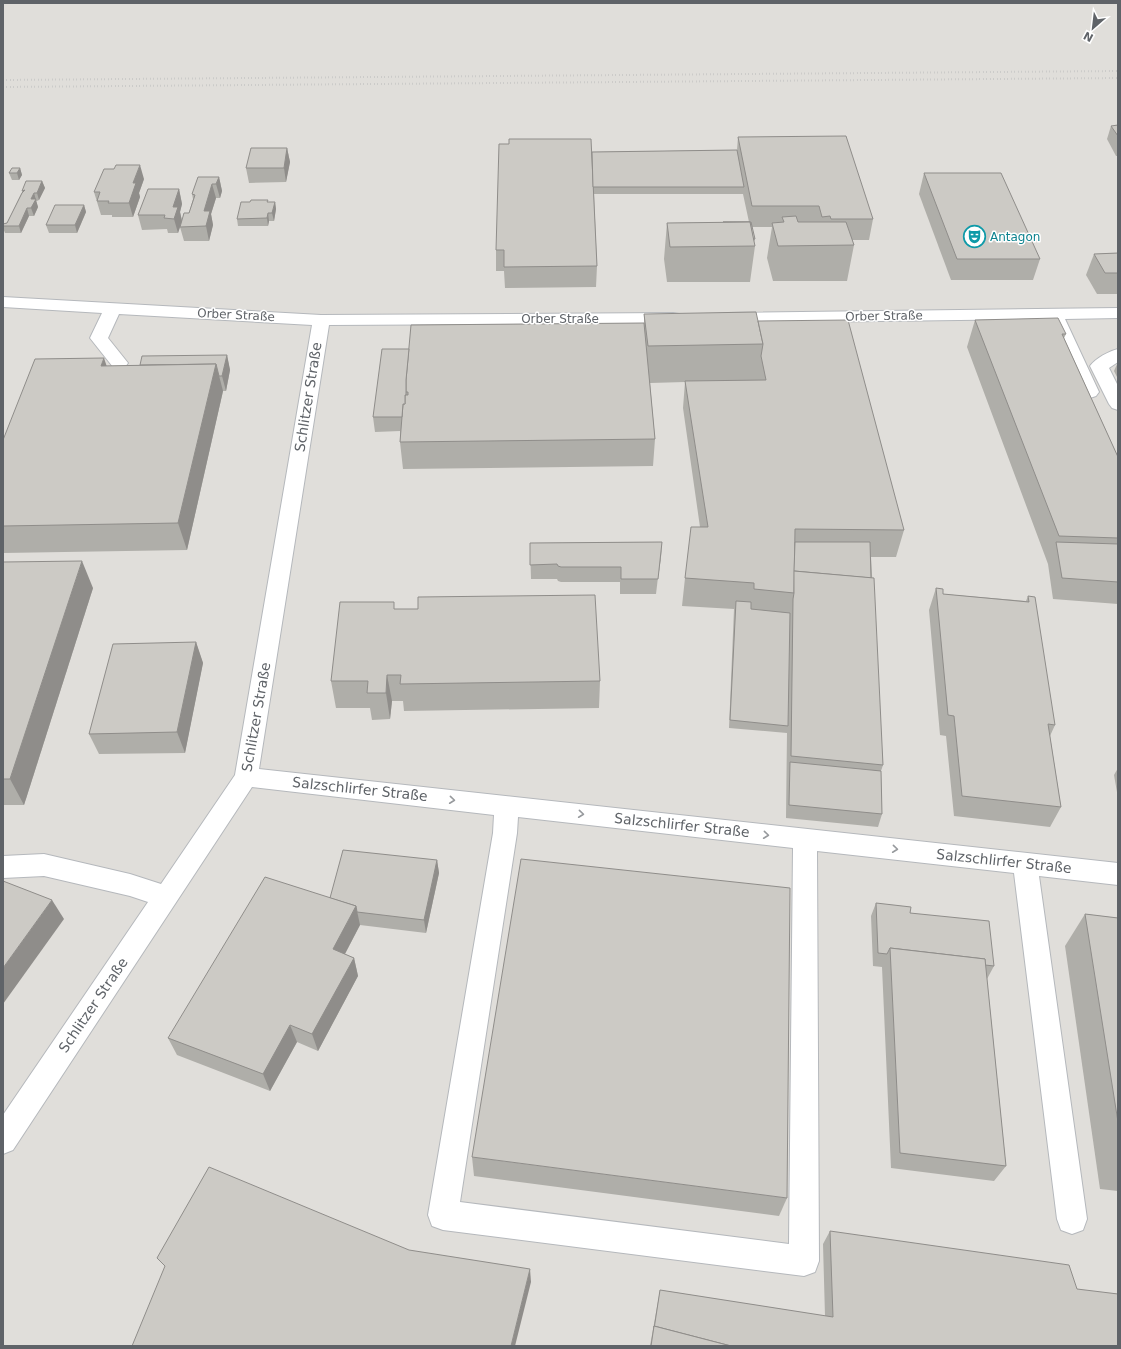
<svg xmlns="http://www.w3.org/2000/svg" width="1121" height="1349" viewBox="0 0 1121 1349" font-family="'DejaVu Sans',sans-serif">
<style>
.industrial{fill:#e0deda}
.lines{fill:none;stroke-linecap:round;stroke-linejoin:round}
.minor-casing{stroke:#b5b8bc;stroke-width:2}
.minor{fill:#fff;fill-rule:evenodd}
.rail{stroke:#b6b7b8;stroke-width:2;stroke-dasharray:0.5 3;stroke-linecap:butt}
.wall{fill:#afaea9}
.shaded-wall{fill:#8f8d8a}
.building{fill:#cccac5;stroke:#8f8d8a}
.oneway{stroke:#979a9d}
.labels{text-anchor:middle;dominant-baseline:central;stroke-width:3;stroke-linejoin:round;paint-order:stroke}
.far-culture-label{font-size:12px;fill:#0d838f;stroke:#fff;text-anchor:start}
.far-street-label{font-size:12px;fill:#5f6368;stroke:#fff}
.street-label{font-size:14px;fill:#5f6368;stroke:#fff}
</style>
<rect width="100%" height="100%" fill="#f1efe8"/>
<rect class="industrial" x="3" y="3" width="1115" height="1343"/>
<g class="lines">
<defs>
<g id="minor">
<path d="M3,297L321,315L673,313L679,314L681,318L679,322L673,323L329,325L259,769L1118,863V885L1039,876L1087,1219L1083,1230L1072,1234L1061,1230L1057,1219L1014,873L817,851L819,1261L815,1272L804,1276L443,1230L432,1226L428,1215L493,833L494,815L252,787L13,1150L3,1154V1115L148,902L130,896L44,876L3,878V856L44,854L130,874L161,884L235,775L312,325L119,314L108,338L128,363L125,367L119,368L113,367L90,338L102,313L3,307ZM518,817L793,848L789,1244L460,1202L517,833Z"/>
<path d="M1118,308V318L1065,319L1099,392L1096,396L1090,398L1084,396L1081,392L1048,319L727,323L721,322L719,318L721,314L727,313Z"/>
<path d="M1118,349V362L1109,368L1118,386V410L1112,408L1109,404L1090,366C1096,358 1109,351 1118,349Z"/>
</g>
</defs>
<use href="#minor" class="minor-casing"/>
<use href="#minor" class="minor"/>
<g class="rail">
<path d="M3,80L1118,71"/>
<path d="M3,87L1118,78"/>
</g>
</g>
<g class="wall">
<path d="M1118,125V156H1116L1107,139L1111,126Z"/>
<path d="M738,137L873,219L869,240H852L854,245L847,281H773L767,258L772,227H752L755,239L754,242L755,246L750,282H667L664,259L667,223L749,222L743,194H594L597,266L596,287L505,288L504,271H496V250L592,152L737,150Z"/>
<path d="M287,148L290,162L286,182L249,183L246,168Z"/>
<path d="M20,168L22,175L19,180H12L9,173Z"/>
<path d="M924,173L1040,259L1033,280H951L919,194Z"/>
<path d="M219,177L222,191L220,198H216L211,214L213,225L209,241H184L180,227L178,233H168L167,229L142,230L138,215L179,189L182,204L180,212L182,221L189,213L193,199L192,194Z"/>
<path d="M144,179L139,193L140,197L133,217H112V215H101L94,192Z"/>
<path d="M42,181L45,188L39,200L37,201H36L38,207L34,216H29L21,233H5L3,228V225L7,223L22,192V191Z"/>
<path d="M268,202H275L276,209L274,221H269L268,226H238L237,219Z"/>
<path d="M84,205L86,212L77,233H49L46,225Z"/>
<path d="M1118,253V294H1097L1086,275L1094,254Z"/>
<path d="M644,314L758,321L904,530L896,557H871L883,765L881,771L882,814L878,827L786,818L787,732V733L729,728L734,609L682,606L685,578L700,527L683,408L685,382L650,383L655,439L653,466L403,469L400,442V431L375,432L373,417L409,349L644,323Z"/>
<path d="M975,320L1066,334L1064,338L1118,457V604L1053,599L1048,564L967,347Z"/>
<path d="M227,355L230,370L226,391H223L187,550L3,553V440L107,366L140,365Z"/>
<path d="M1118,362V379L1114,371Z"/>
<path d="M662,542L656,594H620V582H561L558,581L557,579H531L530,543Z"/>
<path d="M3,562L93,588L24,805H3Z"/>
<path d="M936,588L943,594L1026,601L1028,596L1055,725L1050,736L1061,807L1050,827L954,816L946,736L940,735L929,610Z"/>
<path d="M395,609L600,681L599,708L404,711L403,701H392L390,719L372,720L370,708H336L331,681Z"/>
<path d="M196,642L203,663L185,753L99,754L89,734Z"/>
<path d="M1118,768V798L1114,775Z"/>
<path d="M437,860L439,873L426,933L360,925L345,954L354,958L358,976L318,1051L297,1042L270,1091L177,1055L168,1038L330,898Z"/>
<path d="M876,903L910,913L994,966L987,979L1006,1166L994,1181L891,1168L882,967L873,966L871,916Z"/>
<path d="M1085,914L1118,918V1191L1100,1189L1065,946Z"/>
<path d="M472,1157L787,1198L779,1216L474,1176Z"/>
<path d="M830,1231L1077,1289L1118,1346H650L660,1290L825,1316L823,1244Z"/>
</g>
<g class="shaded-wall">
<path d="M287,148L290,162L286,182L284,168Z"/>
<path d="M140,165L144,179L139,193L140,197L133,217L129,203L133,183Z"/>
<path d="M20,168L22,175L19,180L17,173Z"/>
<path d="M219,177L222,191L220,198L216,184Z"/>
<path d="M42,181L45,188L39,200L37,193Z"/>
<path d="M212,184L216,198L211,214L213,225L209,241L206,226L204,211Z"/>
<path d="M179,189L182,204L180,212L182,221L178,233L174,219L173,207Z"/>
<path d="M34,193L38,207L34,216L31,208V199Z"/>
<path d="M275,202L276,209L274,221L272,213Z"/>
<path d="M84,205L86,212L77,233L75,225Z"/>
<path d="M27,208L29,216L21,233L19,226Z"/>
<path d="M268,213L269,221L268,226L267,218Z"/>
<path d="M227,355L230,370L226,391L222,376Z"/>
<path d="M104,358L113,385L101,366Z"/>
<path d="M216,364L223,391L187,550L178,523Z"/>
<path d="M662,542L661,557L656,594L658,579Z"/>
<path d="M82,561L93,588L24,805L10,779Z"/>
<path d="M196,642L203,663L185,753L177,732Z"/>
<path d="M387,675L392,701L390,719L386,693Z"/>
<path d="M437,860L439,873L426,933L424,920Z"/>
<path d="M52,900L64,919L3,1004V968Z"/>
<path d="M356,906L360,925L338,967L333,949Z"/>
<path d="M354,958L358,976L318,1051L312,1034Z"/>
<path d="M290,1025L297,1042L270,1091L263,1074Z"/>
<path d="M530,1269L531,1282L515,1346H511Z"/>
</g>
<g class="building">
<path d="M1118,125V136L1111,126Z"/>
<path d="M846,136L873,219H831L830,216L822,217L819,206H752L738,137Z"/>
<path d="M509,139H591L597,266L504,267V250H496L499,144H509Z"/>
<path d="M251,148H287L284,168H246Z"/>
<path d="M737,150L744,187H593L592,152Z"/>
<path d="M116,165H140L133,183H136L129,203H108L109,201H97L100,192H94L104,169H114Z"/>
<path d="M12,168H20L17,173H9Z"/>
<path d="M924,173H1001L1040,259H957Z"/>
<path d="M198,177H219L216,184H212L204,211H210L206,226L180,227L184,213H189L195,195L192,194Z"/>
<path d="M26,181H42L37,193H34L31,199H36L31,208H27L19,226H3V224L7,223L22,193L25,190L22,191Z"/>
<path d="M148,189H179L173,207H178L174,219L164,218L165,215H138Z"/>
<path d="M251,200H268L267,202H275L272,213H268L267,218L237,219L241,202H250Z"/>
<path d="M55,205H84L75,225H46Z"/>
<path d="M796,216L798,222H846L854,245L778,246L772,223L784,222L782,217Z"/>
<path d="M723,222H751L755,239H753L750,222Z"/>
<path d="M750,222L755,246L670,247L667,223Z"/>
<path d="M1118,253V273H1105L1094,254Z"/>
<path d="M756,312L763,344L648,346L644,314Z"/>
<path d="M1058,318L1066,334H1062L1118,457V538L1059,536L975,320Z"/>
<path d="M848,320L904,530L795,529L794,593L754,589V583L685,578L691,527H708L685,381L766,380L761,356L763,344L758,321Z"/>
<path d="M644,323L655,439L400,442L403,404H405V395H408V392H406V380L411,325Z"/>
<path d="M382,349H409L406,380V395H405V404H403L402,417H373Z"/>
<path d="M227,355L222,376H219L216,364L140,365L142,356Z"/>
<path d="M104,358L101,366L216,364L178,523L3,526V440L35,359Z"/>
<path d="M662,542L658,579H621V567H561L558,566L557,564L530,565V543Z"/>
<path d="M795,542H870L871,578L794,571Z"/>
<path d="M1056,542L1118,544V582L1062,578Z"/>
<path d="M82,561L10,779H3V562Z"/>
<path d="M794,571L874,578L883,765L791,756L793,599L794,593Z"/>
<path d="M936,588L943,589V594L1029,602L1028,596L1035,597L1055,725L1048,724L1061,807L962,796L954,716L948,715Z"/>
<path d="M595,595L600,681L400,684L401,675H387L386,693H367L368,681H331L340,602H394V609H418V597Z"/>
<path d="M736,601L751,602V609L790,613L788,726L730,720Z"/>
<path d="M196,642L177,732L89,734L113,644Z"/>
<path d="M790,762L881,771L882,814L789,805Z"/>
<path d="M343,850L437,860L424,920L357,912L356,906L330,898Z"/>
<path d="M521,859L790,888L787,1198L472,1157Z"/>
<path d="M265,877L356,906L333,949L354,958L312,1034L290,1025L263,1074L168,1038Z"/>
<path d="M3,881L52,900L3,968Z"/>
<path d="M876,903L911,907L910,913L989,921L994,966L985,965V959L890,948L887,954L878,953Z"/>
<path d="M1085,914L1118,918V1122Z"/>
<path d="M890,948L985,959L1006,1166L900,1153Z"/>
<path d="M209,1167L409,1250L530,1269L511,1346H132L165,1266L157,1258Z"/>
<path d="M830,1231L1069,1265L1077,1289L1118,1294V1346H731L654,1326V1329L660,1290L833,1317Z"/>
<path d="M654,1326L731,1346H651Z"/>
</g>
<defs><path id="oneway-chevron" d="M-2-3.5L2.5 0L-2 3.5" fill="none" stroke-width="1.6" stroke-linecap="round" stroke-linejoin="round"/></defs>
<g class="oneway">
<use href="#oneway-chevron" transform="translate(452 800) rotate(6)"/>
<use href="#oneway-chevron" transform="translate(581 814) rotate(6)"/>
<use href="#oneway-chevron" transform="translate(766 835) rotate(6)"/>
<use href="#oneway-chevron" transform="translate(895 849) rotate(6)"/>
</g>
<defs>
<symbol id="theatre-ring" viewBox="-11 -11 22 22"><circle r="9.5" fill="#fff" stroke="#0f9aa8" stroke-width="1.5"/><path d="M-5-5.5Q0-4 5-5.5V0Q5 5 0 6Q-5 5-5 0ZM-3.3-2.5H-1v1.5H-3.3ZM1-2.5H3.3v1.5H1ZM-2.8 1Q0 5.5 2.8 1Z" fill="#0f9aa8"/></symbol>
</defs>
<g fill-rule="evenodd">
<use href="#theatre-ring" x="962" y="224" width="25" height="25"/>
</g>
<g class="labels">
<g class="far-culture-label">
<text x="990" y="237">Antagon</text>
</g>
<g class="far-street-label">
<text transform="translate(236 315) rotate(3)">Orber Straße</text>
<text transform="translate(884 316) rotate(-1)">Orber Straße</text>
<text x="560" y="319">Orber Straße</text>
</g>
<g class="street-label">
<text transform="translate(308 397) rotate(-81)">Schlitzer Straße</text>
<text transform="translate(256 717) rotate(-80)">Schlitzer Straße</text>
<text transform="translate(360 789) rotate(6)">Salzschlirfer Straße</text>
<text transform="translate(682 825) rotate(6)">Salzschlirfer Straße</text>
<text transform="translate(1004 861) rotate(6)">Salzschlirfer Straße</text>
<text transform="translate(93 1005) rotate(-56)">Schlitzer Straße</text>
</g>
</g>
<rect width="1121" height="1349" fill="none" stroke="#5f6368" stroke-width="8"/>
<g transform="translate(1093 28) rotate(208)" stroke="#ffffff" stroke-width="3" paint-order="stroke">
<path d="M0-3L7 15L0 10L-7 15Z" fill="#5f6368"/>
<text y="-6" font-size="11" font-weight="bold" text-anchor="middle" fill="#5f6368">N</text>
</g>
</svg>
